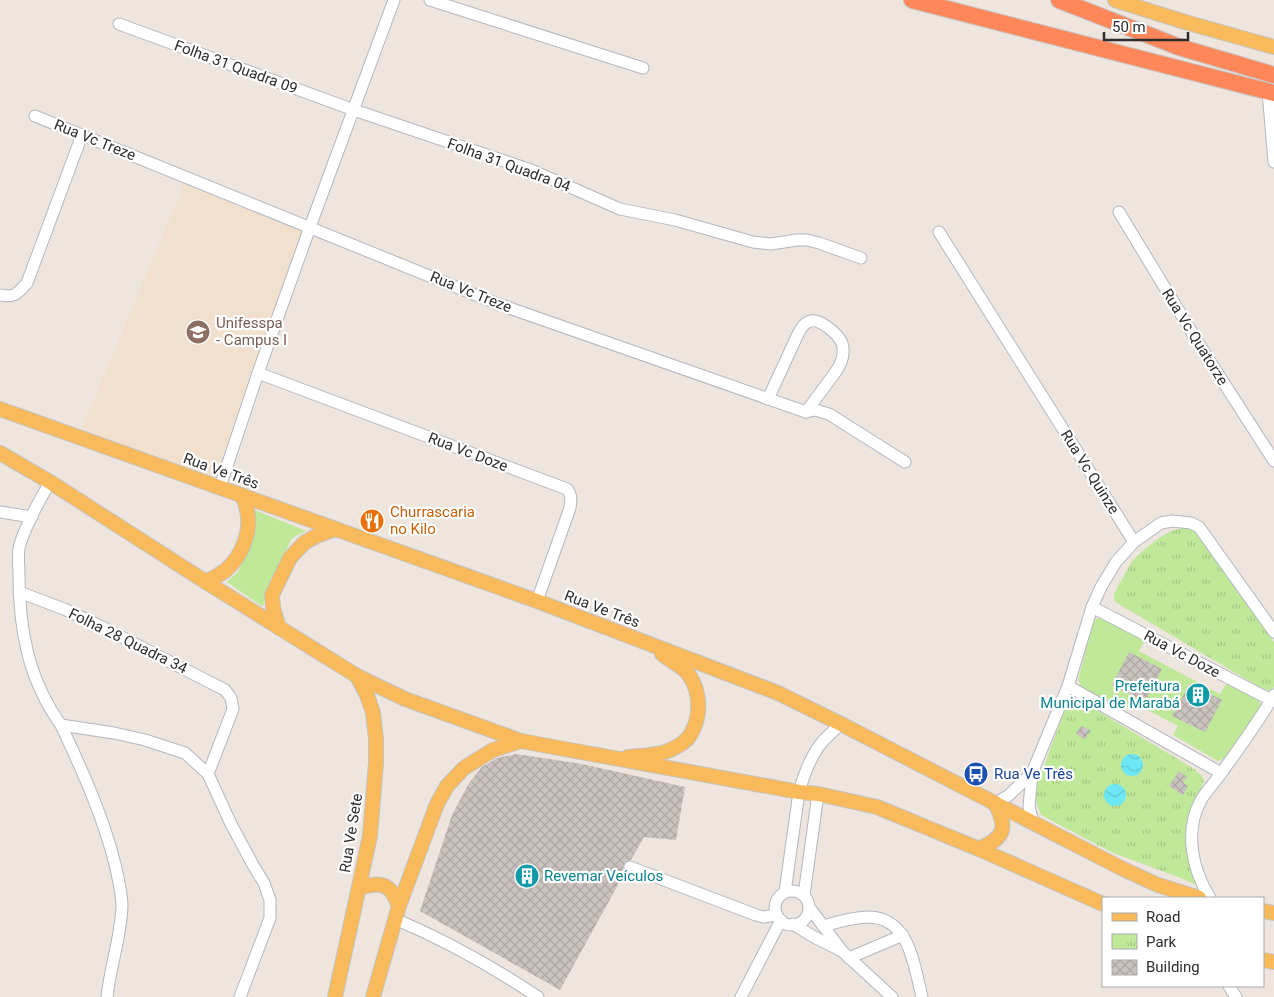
<svg xmlns="http://www.w3.org/2000/svg" width="1274" height="997" viewBox="0 0 1274 997" font-family="Roboto,sans-serif">
<style>
.education{fill:#f1e0ce}
.grass{fill:#c0e899}
.park{fill:url(#park-tufts)}
.water{fill:url(#water-waves)}
.building{fill:url(#building-cross-hatch)}
.lines{fill:none;stroke-linecap:round;stroke-linejoin:round}
.minor-casing{stroke:#b3b7c1;stroke-width:13}
.major-casing{stroke:#c4c4c4;stroke-width:16}
.highway-casing{stroke:#c4c4c4;stroke-width:18}
.minor{stroke:#fff;stroke-width:11}
.major{stroke:#f8ba5a;stroke-width:14}
.highway{stroke:#ff8759;stroke-width:16}
.labels{text-anchor:middle;dominant-baseline:central;stroke-width:4.5;stroke-linejoin:round;paint-order:stroke}
.street-label{font-size:15px;fill:#2d2d2d;stroke:#fff}
.education-label{font-size:15px;fill:#785e54;stroke:#fff;text-anchor:start}
.food-label{font-size:15px;fill:#c56008;stroke:#fff;text-anchor:start}
.culture-label{font-size:15px;fill:#0d838f;stroke:#fff;text-anchor:end}
.transit-label{font-size:15px;fill:#164399;stroke:#fff;text-anchor:start}
</style>
<defs>
<pattern id="park-tufts" width="24" height="20" patternUnits="userSpaceOnUse" patternTransform="scale(1.25)"><rect width="24" height="20" fill="#c0e899"/><path d="M3 7l-1-3M5 7V3M7 7l1-3M15 17l-1-3M17 17v-4M19 17l1-3" fill="none" stroke="#a5c784"/></pattern>
<pattern id="water-waves" width="16" height="10" patternUnits="userSpaceOnUse" patternTransform="scale(1.25)"><rect width="16" height="10" fill="#6de7f5"/><path d="M0 5q4-4 8 0t8 0" fill="none" stroke="#5fc6d2"/></pattern>
<pattern id="building-cross-hatch" width="8" height="8" patternUnits="userSpaceOnUse" patternTransform="scale(1.25)"><rect width="8" height="8" fill="#cac2be"/><path d="M0 0l8 8M0 8l8-8" fill="none" stroke="#aea7a4"/></pattern>
</defs>
<rect width="100%" height="100%" fill="#efe5df"/>
<path class="education" d="M187,177L310,227L220,487L78,437Z"/>
<g class="grass">
<path d="M252,509L306,531L292,538L265,594L263,607L227,582L238,572L256,530Z"/>
<path d="M1099,617L1145,640L1139,651L1220,694L1226,684L1230,683L1259,699L1261,707L1225,758L1218,761L1173,735L1178,726L1131,701L1126,710L1081,687L1078,679L1094,621Z"/>
</g>
<g class="park">
<path d="M1184,527L1194,528L1203,536L1274,642V687C1270,692 1266,690 1261,688L1117,603L1114,600V594L1132,561L1136,557C1152,543 1162,533 1184,527Z"/>
<path d="M1080,697L1083,701L1093,708L1194,769L1202,776L1204,781L1194,804L1197,885L1178,877L1111,852L1041,815C1036,801 1033,797 1038,783L1067,703L1074,699Z"/>
</g>
<g class="water">
<circle cx="1132" cy="765" r="11"/>
<circle cx="1115" cy="795" r="11"/>
</g>
<g class="building">
<path d="M1129,652L1162,669L1145,702L1112,685Z"/>
<path d="M1190,683L1222,700L1205,732L1172,716Z"/>
<path d="M1081,726L1090,730L1085,739L1076,734Z"/>
<path d="M516,754L582,764L685,787L676,840L644,837L631,860L625,862L623,868L625,872L560,990L420,911L452,815L469,783L482,767L497,758Z"/>
<path d="M1179,771L1187,777L1183,783L1188,786L1183,795L1169,786Z"/>
</g>
<g class="lines">
<defs>
<g id="minor">
<path d="M430,0L643,68"/>
<path d="M119,24L354,110L531,170L620,209L675,220L753,242L771,244L797,240H807L819,243L861,258"/>
<path d="M1268,91L1274,162"/>
<path d="M35,116L498,304L806,412L815,410L829,414L905,462"/>
<path d="M1119,212L1202,349L1274,461"/>
<path d="M939,232L1134,542"/>
<path d="M0,295C15,298 18,293 27,283L82,135"/>
<path d="M258,373L567,489C572,495 571,500 570,508L537,601"/>
<path d="M768,399L798,334C800,330 803,324 808,322C818,316 838,334 842,343C845,353 842,362 837,370L806,412"/>
<path d="M50,482C39,501 27,522 20,544C17,552 19,564 19,574C19,629 28,679 61,725L114,733L145,740L185,753L208,774L231,824L253,865L264,883L270,900V918L240,997"/>
<path d="M220,487L258,373L310,227L394,0"/>
<path d="M0,512L32,517"/>
<path d="M19,592L64,609L100,626L225,690L231,698L233,709L208,774"/>
<path d="M1092,607L1271,700"/>
<path d="M1068,686L1221,773"/>
<path d="M61,725C82,770 103,816 115,864C118,878 122,893 122,906C121,937 110,967 107,997"/>
<path d="M995,803L1008,796L1032,773"/>
<path d="M1033,822L1029,807L1032,773L1068,686L1092,607L1101,587L1116,562L1134,542L1161,523L1172,521L1191,523L1199,527L1274,632"/>
<path d="M630,867L756,915L763,917L777,915"/>
<circle cx="792" cy="908" r="17"/>
<path d="M785,892L799,792C804,774 811,755 823,741C829,735 835,729 841,724"/>
<path d="M804,895L818,794"/>
<path d="M1210,898C1192,869 1184,831 1201,800C1207,790 1216,781 1222,772C1240,747 1259,721 1274,695"/>
<path d="M809,907L842,951L892,997"/>
<path d="M395,919C445,940 493,967 538,997"/>
<path d="M793,924L814,937L840,950"/>
<path d="M823,926C838,922 853,917 869,917C910,918 914,966 922,997"/>
<path d="M849,958L903,935"/>
<path d="M1229,986L1236,997"/>
<path d="M741,997L781,920"/>
</g>
<g id="major">
<path d="M1115,0L1185,22L1274,47"/>
<path d="M0,409L537,601L778,693L841,724L1123,869L1158,885L1199,898"/>
<path d="M0,453L50,482L206,582L357,676L405,699L521,741L799,792L818,794L877,807L979,849L1103,904"/>
<path d="M206,582C212,578 220,575 226,570C242,556 252,531 247,510C246,505 244,500 242,495"/>
<path d="M279,628L273,608L272,595L290,558L304,543L316,536L336,529"/>
<path d="M628,757C639,756 661,755 670,750C677,747 687,741 691,734C701,716 701,692 689,675C685,668 669,660 662,654"/>
<path d="M979,849C1005,837 1008,829 995,803"/>
<path d="M359,888C370,885 382,881 391,891C395,895 397,902 399,906"/>
<path d="M1263,911L1274,913"/>
<path d="M1263,960L1274,962"/>
<path d="M335,997L370,836L376,763V739L373,713L367,695L357,676"/>
<path d="M373,997L399,906L437,804L447,786L464,768L493,750L521,741"/>
</g>
<g id="highway">
<path d="M912,0L1274,93"/>
<path d="M1059,0L1179,47L1274,75"/>
</g>
</defs>
<use href="#minor" class="minor-casing"/>
<use href="#major" class="major-casing"/>
<use href="#highway" class="highway-casing"/>
<use href="#minor" class="minor"/>
<use href="#major" class="major"/>
<use href="#highway" class="highway"/>
</g>
<defs>
<symbol id="university-disc" viewBox="-11 -11 22 22"><circle r="9.5" fill="#8d6e63" stroke="#fff"/><path d="M0-5L7-2L0 1L-7-2ZM-4 1L0 2.5L4 1V4Q0 6-4 4Z" fill="#fff"/></symbol>
<symbol id="restaurant-disc" viewBox="-11 -11 22 22"><circle r="9.5" fill="#e8710a" stroke="#fff"/><path d="M-5-6h1v4h1v-4h1v4h1v-4h1v5L-1.5 .5V6h-2V.5L-5-1ZM5-6V6H3V1.5H1.5Q1.5-4 5-6Z" fill="#fff"/></symbol>
<symbol id="building-disc" viewBox="-11 -11 22 22"><circle r="9.5" fill="#0f9aa8" stroke="#fff"/><path d="M-4-6H4V6H1V3H-1V6H-4ZM-2.5-4.3h1.7v1.8h-1.7ZM.8-4.3h1.7v1.8H.8ZM-2.5-1h1.7V.8h-1.7ZM.8-1h1.7V.8H.8Z" fill="#fff"/></symbol>
<symbol id="bus-disc" viewBox="-11 -11 22 22"><circle r="9.5" fill="#1a4fb4" stroke="#fff"/><path d="M-5-6H5V4H4V6H2V4H-2V6H-4V4H-5ZM-3.5-4V0h7V-4ZM-3.5 1.2v1.5H-2V1.2ZM2 1.2v1.5H3.5V1.2Z" fill="#fff"/></symbol>
</defs>
<g fill-rule="evenodd">
<use href="#university-disc" x="184" y="318" width="28" height="28"/>
<use href="#restaurant-disc" x="358" y="507" width="28" height="28"/>
<use href="#building-disc" x="1184" y="681" width="28" height="28"/>
<use href="#bus-disc" x="962" y="760" width="28" height="28"/>
<use href="#building-disc" x="513" y="862" width="28" height="28"/>
</g>
<g class="labels">
<g class="street-label">
<text transform="translate(236 67) rotate(20)">Folha 31 Quadra 09</text>
<text transform="translate(95 140) rotate(22)">Rua Vc Treze</text>
<text transform="translate(509 165) rotate(20)">Folha 31 Quadra 04</text>
<text transform="translate(471 292) rotate(22)">Rua Vc Treze</text>
<text transform="translate(1195 337) rotate(58)">Rua Vc Quatorze</text>
<text transform="translate(468 452) rotate(21)">Rua Vc Doze</text>
<text transform="translate(221 471) rotate(20)">Rua Ve Três</text>
<text transform="translate(1090 472) rotate(58)">Rua Vc Quinze</text>
<text transform="translate(602 609) rotate(21)">Rua Ve Três</text>
<text transform="translate(128 641) rotate(26)">Folha 28 Quadra 34</text>
<text transform="translate(1182 654) rotate(28)">Rua Vc Doze</text>
<text transform="translate(351 833) rotate(-81)">Rua Ve Sete</text>
</g>
<g class="education-label">
<text x="216" y="323">Unifesspa<tspan x="216" dy="17">- Campus I</tspan></text>
</g>
<g class="food-label">
<text x="390" y="512">Churrascaria<tspan x="390" dy="17">no Kilo</tspan></text>
</g>
<g class="culture-label">
<text x="1180" y="686">Prefeitura<tspan x="1180" dy="17">Municipal de Marabá</tspan></text>
<text x="544" y="876" text-anchor="start">Revemar Veículos</text>
</g>
<g class="transit-label">
<text x="994" y="774">Rua Ve Três</text>
</g>
</g>
<rect x="1102" y="897" width="162" height="90" fill="#ffffff" stroke="#ababab"/>
<rect x="1112" y="913" width="25" height="8" fill="#f8ba5a" stroke="#ababab"/>
<text x="1146" y="922" font-size="15" fill="#2d2d2d">Road</text>
<rect x="1112" y="934" width="25" height="15" fill="url(#park-tufts)" stroke="#ababab"/>
<text x="1146" y="947" font-size="15" fill="#2d2d2d">Park</text>
<rect x="1112" y="960" width="25" height="15" fill="url(#building-cross-hatch)" stroke="#ababab"/>
<text x="1146" y="972" font-size="15" fill="#2d2d2d">Building</text>
<path d="M1104 32v8h84v-8" fill="none" stroke="#2d2d2d" stroke-width="2.5"/>
<text x="1112" y="32" font-size="15" fill="#2d2d2d" stroke="#ffffff" stroke-width="4" paint-order="stroke">50 m</text>
</svg>
